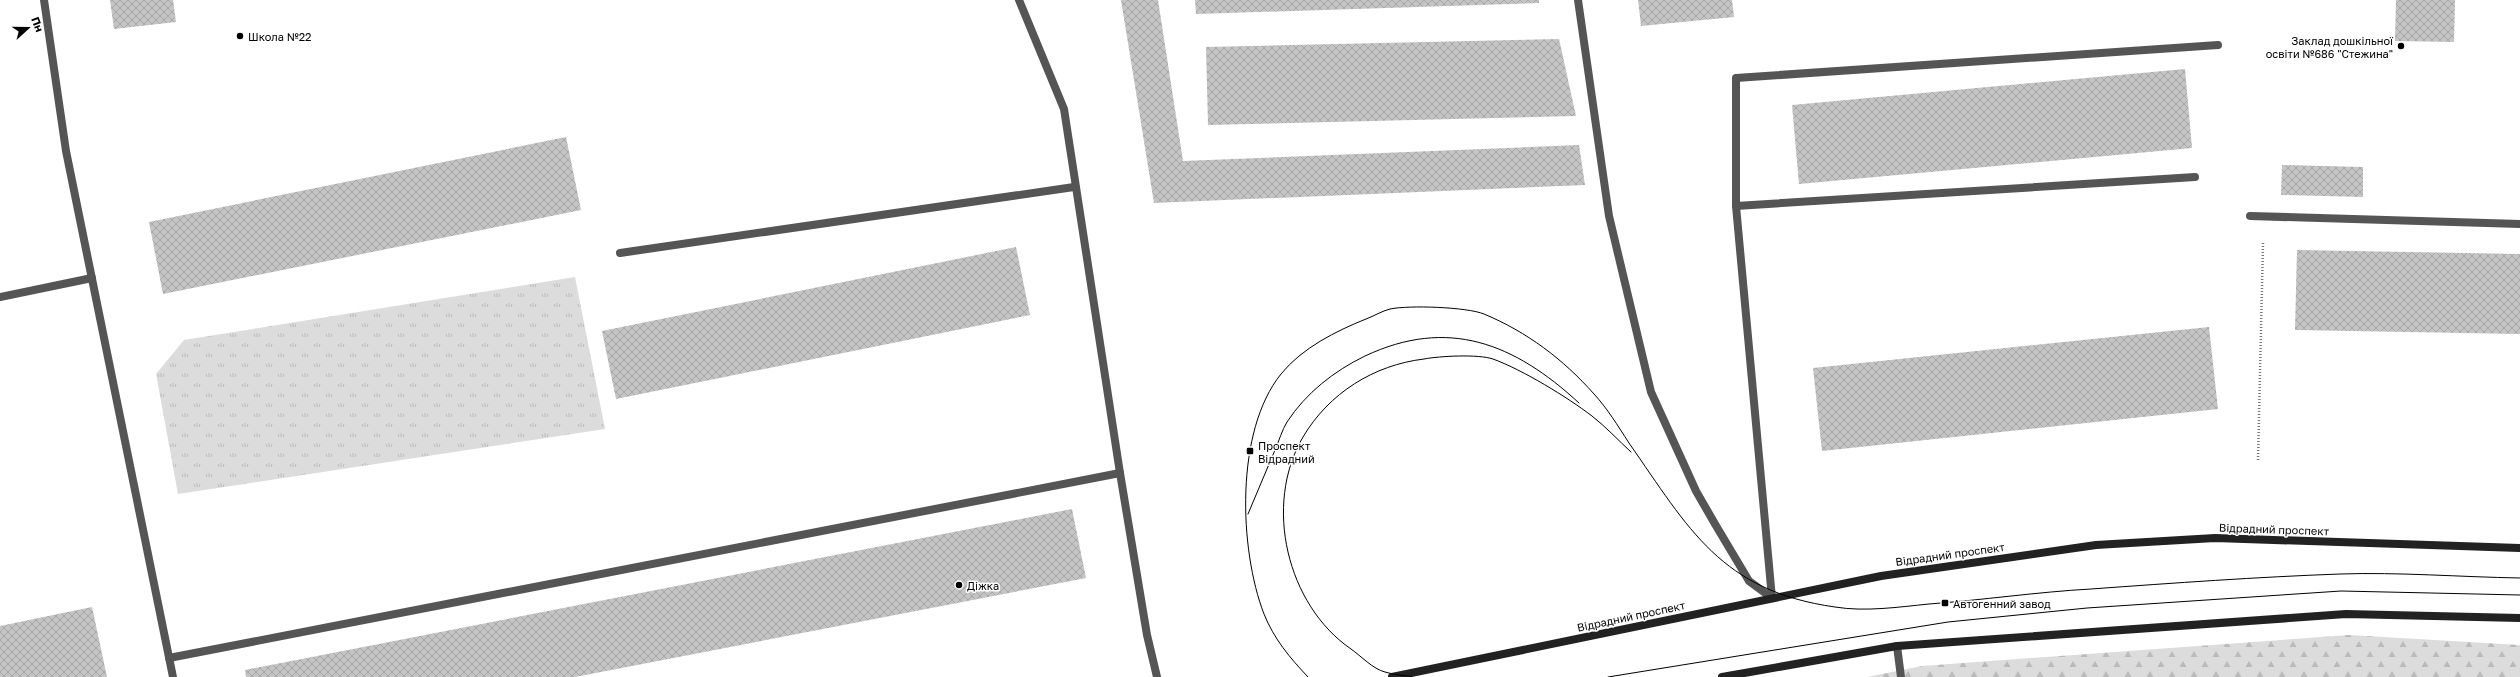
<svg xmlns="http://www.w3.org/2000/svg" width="2520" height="677" viewBox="0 0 2520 677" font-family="'Golos Text',sans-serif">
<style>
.forest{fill:url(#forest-firs)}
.park{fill:url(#park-tufts)}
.building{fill:url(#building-cross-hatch)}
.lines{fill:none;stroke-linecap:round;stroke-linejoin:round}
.path{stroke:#777;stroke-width:2.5;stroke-dasharray:1 2;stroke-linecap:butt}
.service{stroke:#555;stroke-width:8}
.secondary{stroke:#222;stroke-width:8}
.tram{stroke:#000;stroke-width:1}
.poi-dot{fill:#000;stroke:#fff;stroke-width:1.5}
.labels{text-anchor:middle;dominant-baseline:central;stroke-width:3;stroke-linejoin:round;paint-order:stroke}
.poi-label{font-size:11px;fill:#000;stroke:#fff;text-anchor:start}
.street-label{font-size:11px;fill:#000;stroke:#fff}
</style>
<defs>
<pattern id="forest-firs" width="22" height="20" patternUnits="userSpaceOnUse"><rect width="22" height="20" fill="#dcdcdc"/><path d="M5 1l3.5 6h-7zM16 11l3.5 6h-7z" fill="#bbb"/></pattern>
<pattern id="park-tufts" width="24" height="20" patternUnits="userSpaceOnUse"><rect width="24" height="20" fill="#dcdcdc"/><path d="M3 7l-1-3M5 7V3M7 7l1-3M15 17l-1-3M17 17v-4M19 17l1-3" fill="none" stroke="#bbb"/></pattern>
<pattern id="building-cross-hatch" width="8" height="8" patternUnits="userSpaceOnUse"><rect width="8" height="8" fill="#c4c4c4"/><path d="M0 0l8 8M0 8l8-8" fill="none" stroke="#a7a7a7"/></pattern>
</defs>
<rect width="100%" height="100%" fill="#fff"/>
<path class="forest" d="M2349,635L2520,645V677H1867L1922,666Z"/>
<path class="park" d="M575,277L605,429L178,494L156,374L184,340Z"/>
<g class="building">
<path d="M110,0H173L176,22L114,29Z"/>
<path d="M1121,0H1158L1183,161L1579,145L1585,185L1154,203Z"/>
<path d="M1195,0H1539V3L1196,14Z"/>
<path d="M1638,0H1732L1734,17L1641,26Z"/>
<path d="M2396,0H2455L2454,42L2395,41Z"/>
<path d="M1559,39L1576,116L1208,125L1206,47Z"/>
<path d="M2185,69L2192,148L1799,184L1792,105Z"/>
<path d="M566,137L581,210L163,294L149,222Z"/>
<path d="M2282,165L2363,167V197L2281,195Z"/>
<path d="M1016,247L1030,315L616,399L602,331Z"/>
<path d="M2297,250L2520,254V334L2295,330Z"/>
<path d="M2209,327L2218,409L1822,451L1813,368Z"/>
<path d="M1072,509L1086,578L575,677H246L245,670Z"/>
<path d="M92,607L107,677H0V626Z"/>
</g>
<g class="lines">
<path class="path" d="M2258,460L2263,243"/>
<g class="service">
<path d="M44,0L66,151L173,677"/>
<path d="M1019,0L1064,109L1120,473L1147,635L1157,677"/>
<path d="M1578,0L1609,216L1651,392L1696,491L1715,524L1749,581L1772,598"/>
<path d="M1736,206L2195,177"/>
<path d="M2250,216L2520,224"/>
<path d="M620,253L1074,187"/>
<path d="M0,297L92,278"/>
<path d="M1772,598L1736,206V78L2218,45"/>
<path d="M1897,646L1901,677"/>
<path d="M169,658L1120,473"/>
</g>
<g class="secondary">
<path d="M1392,677L1881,576L2096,545L2215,538L2520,548"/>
<path d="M1722,677L1897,646L2346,614L2520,618"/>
</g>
<g class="tram">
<path d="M1248,514C1257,493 1266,471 1275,450C1279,441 1282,430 1287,422C1306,393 1334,371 1365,356C1448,317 1514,343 1579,403"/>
<path d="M1308,677C1290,658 1274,639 1264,614C1239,549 1235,431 1281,374C1302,348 1336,331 1366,319C1374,316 1382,311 1390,309C1409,305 1467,307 1484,314C1527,332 1563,359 1594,394C1607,408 1618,426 1629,443C1689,529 1721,591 1835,607C1865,612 1899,607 1929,604C1983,600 2037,592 2091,589C2174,583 2257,577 2340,574C2399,572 2460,577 2520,578"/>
<path d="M1412,677C1404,675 1394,675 1385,672C1373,669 1361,656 1351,649C1287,605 1263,505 1303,437C1329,393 1374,365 1424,359C1440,356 1478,354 1493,359C1523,370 1567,397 1592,416C1606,427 1618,440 1631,452"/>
<path d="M1608,677L1948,622L2087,608L2341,591L2520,595"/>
</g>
</g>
<g class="poi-dot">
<circle cx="240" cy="36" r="4"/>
<circle cx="2401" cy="46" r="4"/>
<rect x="1246" y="447" width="8" height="8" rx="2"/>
<circle cx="959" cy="585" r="4"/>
<rect x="1941" y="599" width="8" height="8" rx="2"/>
</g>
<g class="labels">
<g class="poi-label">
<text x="248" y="36">Школа №22</text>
<text x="2393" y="40" text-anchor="end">Заклад дошкільної<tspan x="2393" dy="13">освіти №686 "Стежина"</tspan></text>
<text x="1258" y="445">Проспект<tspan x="1258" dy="13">Відрадний</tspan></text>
<text x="967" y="585">Діжка</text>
<text x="1953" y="603">Автогенний завод</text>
</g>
<g class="street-label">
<text transform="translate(2274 529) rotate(2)">Відрадний проспект</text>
<text transform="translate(1950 554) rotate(-8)">Відрадний проспект</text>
<text transform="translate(1631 616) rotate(-12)">Відрадний проспект</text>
</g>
</g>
<g transform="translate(28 28) rotate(69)" stroke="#ffffff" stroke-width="3" paint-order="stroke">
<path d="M0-3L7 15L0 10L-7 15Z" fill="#000000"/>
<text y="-6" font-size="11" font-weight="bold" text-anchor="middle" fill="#000000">Пн</text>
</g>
</svg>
